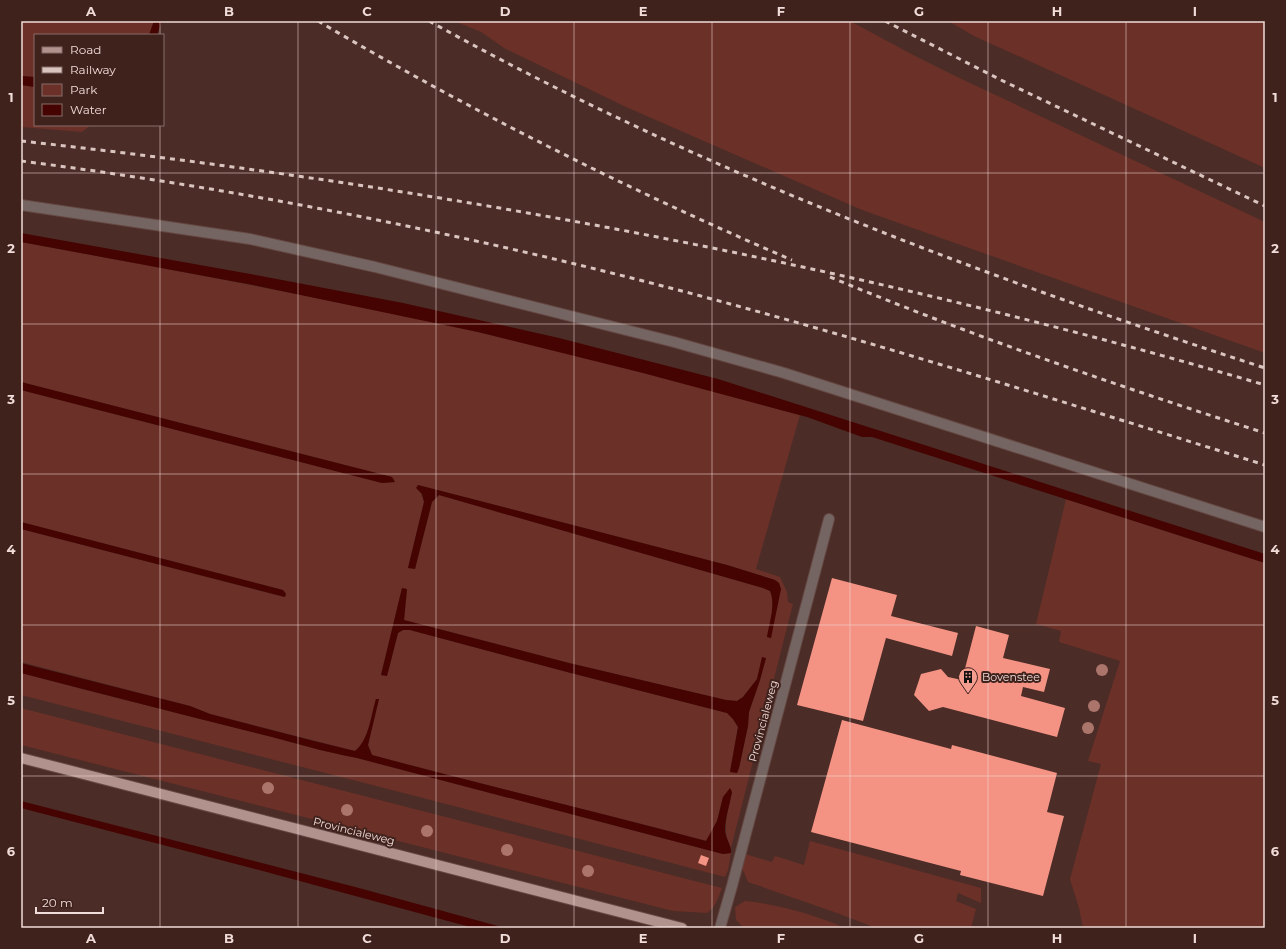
<svg xmlns="http://www.w3.org/2000/svg" width="1286" height="949" viewBox="0 0 1286 949" font-family="Montserrat,sans-serif">
<style>
.green{fill:#6b3027;fill-rule:evenodd}
.water{fill:#450401}
.building{fill:#f49384}
.lines{fill:none;stroke-linecap:round;stroke-linejoin:round}
.minor-casing{stroke:#654843;stroke-width:12}
.major-casing{stroke:#654843;stroke-width:12}
.minor{stroke:#756562;stroke-width:10}
.major{stroke:#b2928c;stroke-width:10}
.rail{stroke:#d9c4bf;stroke-width:3;stroke-dasharray:5 5;stroke-linecap:butt}
.tree{fill:#ac756c}
.grid{fill:none;stroke:#f0dcd8;stroke-width:1;stroke-opacity:0.55}
.labels{text-anchor:middle;dominant-baseline:central;stroke-width:4;stroke-linejoin:round;paint-order:stroke}
.poi-label{font-size:11px;fill:#f0dcd8;stroke:#40221d;text-anchor:start}
.street-label{font-size:11px;fill:#f0dcd8;stroke:#40221d}
.neatline{fill:none;stroke:#f0dcd8;stroke-width:1.5}
.grid-label{font-size:13px;text-anchor:middle;font-weight:bold;fill:#f0dcd8}
</style>
<rect width="100%" height="100%" fill="#4b2c27"/>
<g class="green">
<path d="M21,21H154L149,35H35V77L21,76Z"/>
<path d="M454,21H850L917,57L951,74L1265,222V353L862,210L626,107L504,48L481,32Z"/>
<path d="M948,21H1265V168L974,36Z"/>
<path d="M21,85L35,87V125H91L82,132L21,127Z"/>
<path d="M21,242C173,270 326,298 477,332C586,356 693,386 800,415L756,569L780,577L787,592L788,602L793,604L731,848C721,830 728,811 732,792L723,797L717,821L707,841C595,811 483,785 372,755L368,745L379,699H376C371,716 369,740 355,751L210,714L190,706L21,662V529L284,597L286,594L283,590L21,522V390L382,483L395,482L392,477L21,382ZM418,485L727,565L775,580L771,638L767,637C770,623 776,605 770,591L763,588L439,495L432,502L415,568H408L424,502ZM402,588L407,590L404,620L569,663L726,700L737,701L743,697L757,679L762,658H766L760,680L749,712L748,726L739,768L737,773L730,771L738,727L733,719L727,713L567,672L410,630H403L398,633L387,676L381,675Z"/>
<path d="M1066,499L1265,563V928H1083L1079,908L1070,879L1101,764L1088,761L1120,661L1059,642L1061,631L1036,624Z"/>
<path d="M21,673C100,694 180,714 260,734C292,742 324,752 357,758L723,854L731,853L728,870L725,877L423,798L21,695Z"/>
<path d="M21,708L722,888C718,898 716,907 707,913L673,911L21,745Z"/>
<path d="M810,841L981,888V903L958,893L956,901L976,909L971,928H876L837,913L748,882L742,868L745,854L772,862L775,856L804,865Z"/>
<path d="M745,901C777,904 816,915 845,928H744L736,920L735,907Z"/>
</g>
<g class="water">
<path d="M154,21H162L157,35H149Z"/>
<path d="M21,76L35,77V87L21,85Z"/>
<path d="M21,233L261,276L403,303L559,338L718,379L1265,554V563L872,437H862L807,417L643,373L478,332L253,285L21,242Z"/>
<path d="M21,382L392,477L395,482L382,483L21,390Z"/>
<path d="M418,485L727,565L775,580L779,583L781,589L771,638L767,637C769,623 776,605 770,591L763,588L439,495L432,502L415,569L408,568L424,502L422,494L416,488Z"/>
<path d="M21,522L283,590L286,594L285,597L21,529Z"/>
<path d="M402,588L407,589L404,620L569,663L726,700L737,701L743,697L757,679L762,657L766,658L760,680L749,712L748,726L739,768L737,773L730,772L738,727L733,719L727,713L567,672L410,630H403L398,633L387,676L381,675Z"/>
<path d="M21,663L190,706L210,714L314,741L355,751C369,740 371,715 376,699H379L368,745L372,755C483,785 595,811 706,841L717,821L723,797L730,788L732,792C730,804 725,818 725,830C725,838 732,846 731,853L723,854L357,758C324,752 292,742 260,734C180,714 101,694 21,673Z"/>
<path d="M21,801L359,888L505,928H467V926L459,924L259,870L21,808Z"/>
</g>
<g class="building">
<path d="M832,578L897,595L891,616L958,633L952,656L886,638L863,721L797,705Z"/>
<path d="M976,626L1009,635L1003,658L1050,669L1044,692L1023,687L1021,696L1065,708L1057,737L943,707L929,711L914,695L921,674L941,669L948,677L962,680Z"/>
<path d="M842,720L951,749L952,745L1057,773L1047,812L1064,816L1043,896L960,875L961,871L811,832Z"/>
<path d="M701,855L709,858L706,866L698,863Z"/>
</g>
<g class="lines">
<defs>
<g id="minor">
<path d="M21,205L250,239L375,267L674,342L784,373L1265,527"/>
<path d="M720,928L732,886L829,519"/>
</g>
<path id="major" d="M21,758L682,928"/>
</defs>
<use href="#minor" class="minor-casing"/>
<use href="#major" class="major-casing"/>
<use href="#minor" class="minor"/>
<use href="#major" class="major"/>
<g class="rail">
<path d="M318,21C471,111 629,190 792,260"/>
<path d="M429,21C694,168 978,275 1265,368"/>
<path d="M885,21L1001,80L1265,206"/>
<path d="M21,141C442,187 858,265 1265,385"/>
<path d="M21,161C249,190 475,236 697,295C888,346 1076,406 1265,465"/>
<path d="M830,277C972,336 1118,386 1265,433"/>
</g>
</g>
<g class="tree">
<circle cx="1102" cy="670" r="6"/>
<circle cx="1094" cy="706" r="6"/>
<circle cx="1088" cy="728" r="6"/>
<circle cx="268" cy="788" r="6"/>
<circle cx="347" cy="810" r="6"/>
<circle cx="427" cy="831" r="6"/>
<circle cx="507" cy="850" r="6"/>
<circle cx="588" cy="871" r="6"/>
</g>
<path class="grid" d="M160,21V35M298,21V928M436,21V928M574,21V928M712,21V928M850,21V928M988,21V928M1126,21V928M160,125V928M21,173H1265M21,324H1265M21,474H1265M21,625H1265M21,776H1265"/>
<defs>
<symbol id="building-pin" viewBox="-11 -11 22 30"><path d="M0 17L-7.5 6A9.5 9.5 0 1 1 7.5 6Z" fill="#f59d8e" stroke="#40221d"/><path d="M-4-6H4V6H1V3H-1V6H-4ZM-2.5-4.3h1.7v1.8h-1.7ZM.8-4.3h1.7v1.8H.8ZM-2.5-1h1.7V.8h-1.7ZM.8-1h1.7V.8H.8Z" fill="#111"/></symbol>
</defs>
<g fill-rule="evenodd">
<use href="#building-pin" x="957" y="666" width="22" height="30"/>
</g>
<g class="labels">
<g class="poi-label">
<text x="982" y="677">Bovenstee</text>
</g>
<g class="street-label">
<text transform="translate(763 721) rotate(-75)">Provincialeweg</text>
<text transform="translate(354 831) rotate(14)">Provincialeweg</text>
</g>
</g>
<rect width="1286" height="949" fill="none" stroke="#40221d" stroke-width="44"/>
<rect x="34" y="34" width="130" height="92" fill="#40221d" stroke="#866c68"/>
<rect x="42" y="47" width="20" height="6" fill="#b2928c" stroke="#866c68"/>
<text x="70" y="54" font-size="12" fill="#f0dcd8">Road</text>
<rect x="42" y="67" width="20" height="6" fill="#d9c4bf" stroke="#866c68"/>
<text x="70" y="74" font-size="12" fill="#f0dcd8">Railway</text>
<rect x="42" y="84" width="20" height="12" fill="#6b3027" stroke="#866c68"/>
<text x="70" y="94" font-size="12" fill="#f0dcd8">Park</text>
<rect x="42" y="104" width="20" height="12" fill="#450401" stroke="#866c68"/>
<text x="70" y="114" font-size="12" fill="#f0dcd8">Water</text>
<path d="M36 907v6h67v-6" fill="none" stroke="#f0dcd8" stroke-width="2"/>
<text x="42" y="907" font-size="12" fill="#f0dcd8" stroke="#40221d" stroke-width="3" paint-order="stroke">20 m</text>
<rect x="22" y="22" width="1242" height="905" class="neatline"/>
<g class="grid-label">
<text x="91" y="16">A</text>
<text x="229" y="16">B</text>
<text x="367" y="16">C</text>
<text x="505" y="16">D</text>
<text x="643" y="16">E</text>
<text x="781" y="16">F</text>
<text x="919" y="16">G</text>
<text x="1057" y="16">H</text>
<text x="1195" y="16">I</text>
<text x="11" y="102">1</text>
<text x="1275" y="102">1</text>
<text x="11" y="253">2</text>
<text x="1275" y="253">2</text>
<text x="11" y="404">3</text>
<text x="1275" y="404">3</text>
<text x="11" y="554">4</text>
<text x="1275" y="554">4</text>
<text x="11" y="705">5</text>
<text x="1275" y="705">5</text>
<text x="11" y="856">6</text>
<text x="1275" y="856">6</text>
<text x="91" y="943">A</text>
<text x="229" y="943">B</text>
<text x="367" y="943">C</text>
<text x="505" y="943">D</text>
<text x="643" y="943">E</text>
<text x="781" y="943">F</text>
<text x="919" y="943">G</text>
<text x="1057" y="943">H</text>
<text x="1195" y="943">I</text>
</g>
</svg>
